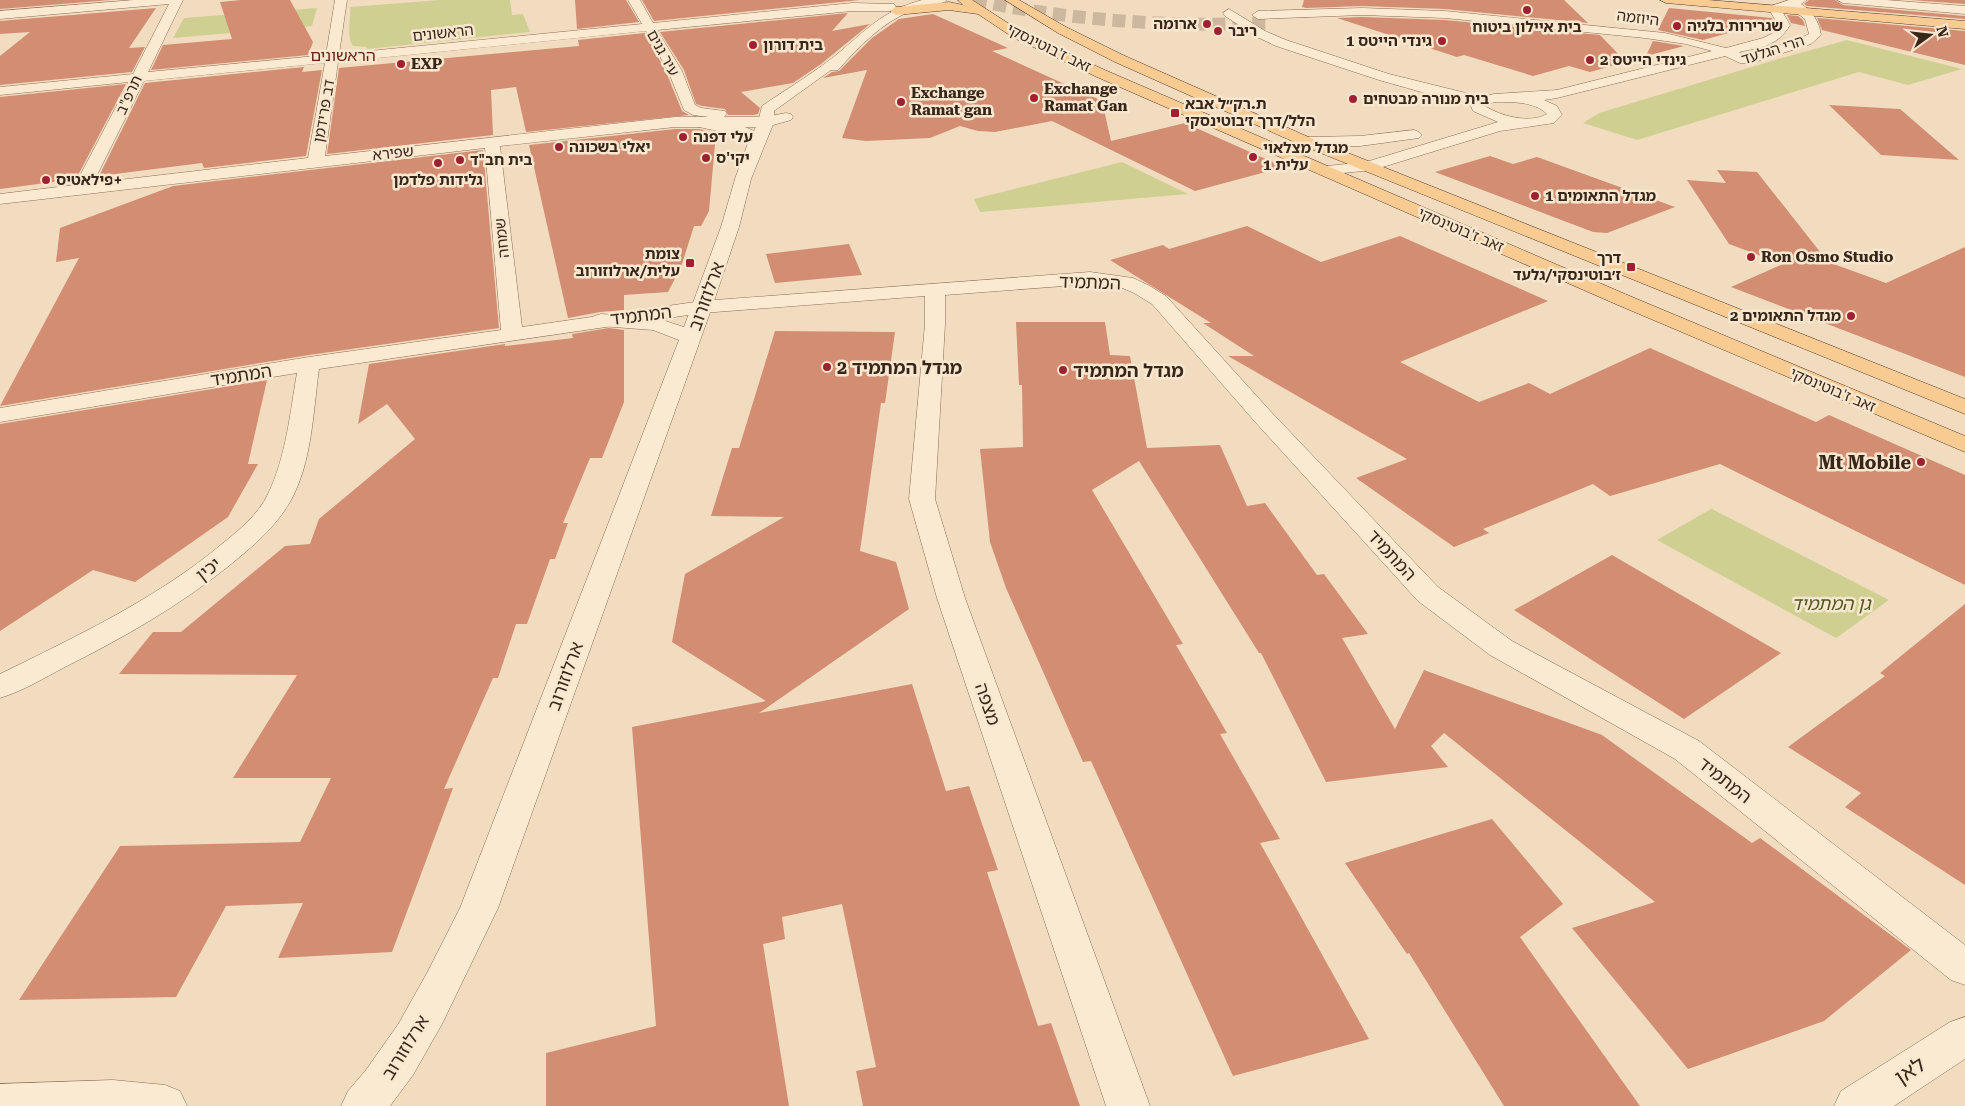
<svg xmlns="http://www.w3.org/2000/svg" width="1965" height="1106" viewBox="0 0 1965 1106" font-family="'Roboto Serif','Noto Sans Hebrew',serif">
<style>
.green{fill:#d0cf92}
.building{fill:#d28d72}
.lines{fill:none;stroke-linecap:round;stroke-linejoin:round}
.tertiary-tunnel{stroke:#ccb89e;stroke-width:13;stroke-dasharray:13 7;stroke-linecap:butt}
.minor-casing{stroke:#8b6b56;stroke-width:1}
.tertiary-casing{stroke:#8b6b56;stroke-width:1}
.primary-casing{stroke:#583a2b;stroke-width:1}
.minor{fill:#fbead2;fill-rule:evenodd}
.tertiary{fill:#fbead2;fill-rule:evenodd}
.primary{fill:#f8cb93;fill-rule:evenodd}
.poi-dot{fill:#9e2132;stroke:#f8e7cf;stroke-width:2}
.labels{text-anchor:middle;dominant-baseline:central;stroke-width:5;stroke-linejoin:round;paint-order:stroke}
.far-street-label{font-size:15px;fill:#39261b;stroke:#f8e7cf}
.far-poi-label{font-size:15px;font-weight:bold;fill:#39261b;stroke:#f8e7cf;text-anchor:start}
.far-neighbourhood-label{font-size:16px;fill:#691e18;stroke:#f8e7cf}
.street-label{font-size:18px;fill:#39261b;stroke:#f8e7cf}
.poi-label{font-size:18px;font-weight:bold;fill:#39261b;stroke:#f8e7cf;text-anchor:start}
.park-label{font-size:18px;font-style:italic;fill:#505720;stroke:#f8e7cf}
.near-street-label{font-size:21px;fill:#39261b;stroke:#f8e7cf}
</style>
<rect width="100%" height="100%" fill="#f1dcbf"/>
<g class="green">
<path d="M440,0H510L512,15L523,14L530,32L367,49L366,47L353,46C346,36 351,19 350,7Z"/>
<path d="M317,8L312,26L173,38L184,18Z"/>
<path d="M1847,40L1962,69L1908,85L1859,72L1637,140L1583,123L1599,113L1782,58Z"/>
<path d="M1122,162L1188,194L980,212L974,199Z"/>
<path d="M1711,509H1712L1889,600L1836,638L1657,540Z"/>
</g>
<g class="building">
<path d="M0,0H111L0,9Z"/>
<path d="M241,0H290L313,42L308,55L151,70L163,45L232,39L220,2Z"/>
<path d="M575,0H626L639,22L577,29Z"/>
<path d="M642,0H860L654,21Z"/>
<path d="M1304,0H1564L1588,23L1445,9L1362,6L1306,8L1302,7Z"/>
<path d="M1809,0H1835L1843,5L1965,16V19L1807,6L1804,4Z"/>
<path d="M1911,0H1965V4Z"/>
<path d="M156,8L129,48L145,47L132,72L0,85V56L30,32L0,34V21Z"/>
<path d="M1669,8L1772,18L1773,21L1703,40L1658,30Z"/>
<path d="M848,13L832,31L870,24L821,64L793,83L741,92L760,108L758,114L754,115H728L725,109L702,106L696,104L684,70L660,32Z"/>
<path d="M933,14L1008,48L992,51L1102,101L1111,141L1185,123L1284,167L1195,191L1052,121L995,132L978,131L960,126L930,138L866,141L842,138L867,70L823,78L832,72L839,71L872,38L899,19Z"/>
<path d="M1787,15L1798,16L1803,20L1805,26L1791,23Z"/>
<path d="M1362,17L1445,20L1600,35L1626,62L1590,72L1569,66L1533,76L1464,55L1457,57L1337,18Z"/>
<path d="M1817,18L1965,31V65L1822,30Z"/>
<path d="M645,33L666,72L682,111L689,115L526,132L516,87L491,90L493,135L327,154L339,68L579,46L578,40Z"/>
<path d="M1653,41L1684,46L1646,56Z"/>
<path d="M304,67L302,72L322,70L306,156L204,168L202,163L99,176L145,83Z"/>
<path d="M126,84L76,179L0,189V97Z"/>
<path d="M1829,105L1900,109L1959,160L1881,155Z"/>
<path d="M675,129H699L716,133L709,211L701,226H694L681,267L668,292L624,295V310L600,312L568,318L529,145Z"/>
<path d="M483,150L499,328L309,355L0,406L79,258L56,262L60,228L173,186Z"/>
<path d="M1490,156L1513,164L1537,157L1675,207L1607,233L1593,232L1435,172Z"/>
<path d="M1717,170L1757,172L1828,262L1886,283L1965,247V377L1731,287L1783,264L1729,244L1687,180L1726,183Z"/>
<path d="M1247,226L1321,262L1400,236L1548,301L1400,362L1479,402L1529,383L1550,394L1650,348L1816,422L1829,415L1965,475V585L1720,464L1610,496L1593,484L1483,529L1489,533L1454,547L1356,478L1407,459L1228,356H1254L1203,323H1211L1110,260L1163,245L1169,249Z"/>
<path d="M849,244L862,275L775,283L766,254Z"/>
<path d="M1016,322H1105L1110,355L1130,356L1147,448L1220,445L1247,506L1265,503L1317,575L1324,574L1368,634L1342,638L1395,729L1424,670L1602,735L1752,843L1760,838L1911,950L1824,1021L1688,1069L1572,928L1655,902L1444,733L1431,746L1448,767L1326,782L1261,653H1259L1139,461L1092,490L1183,644L1176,645L1227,733L1220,734L1280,839L1260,843L1369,1039L1233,1076L1091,761L1083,762L1006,588L990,542L980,449L1023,447L1022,385H1019Z"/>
<path d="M609,328L624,330V402L602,458H590L563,523H568L555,559H550L527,624H516L498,678H493L444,789L453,788L392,952L278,958L303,903L226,906L176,997L19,1000L120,846L300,842L331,778H233L297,675L119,674L153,632H181L285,546L310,544L319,519L415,439L387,404L358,424L369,364L505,344V346L573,338L572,334Z"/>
<path d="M775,331L895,332L885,403H881L860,551L896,562L909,609L759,713L912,684L946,791L969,786L998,870L987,872L1038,1026L1051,1023L1080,1106H863L856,1071L876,1067L842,904L782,917L785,939L763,944L789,1106H546V1053L656,1026L632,727L766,701L672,642L685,574L784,517L711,516L732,448H739Z"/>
<path d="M267,380L248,464H258L228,517L135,582L93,570L0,631V424Z"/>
<path d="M1612,555L1781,653L1684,719L1514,610Z"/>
<path d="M1965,604V885L1845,807L1861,793L1788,747L1885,676L1880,673Z"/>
<path d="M1492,819L1563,904L1520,937L1640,1106H1504L1409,953L1407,954L1345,863Z"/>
</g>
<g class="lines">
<path class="tertiary-tunnel" d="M974,0C1073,21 1170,27 1271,23"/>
<defs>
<g id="minor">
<path d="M134,0H183L148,72L326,55L335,0H347L339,54L642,24L628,0H640L653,23L852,3L894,4L896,7L894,10L890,11H852L657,30L682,71L695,105L701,108L725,111L727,114L724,117H766L786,113L791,114L793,117L791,120L766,127H675L500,146L522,327L702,301L1090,272L1133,278L1148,285L1166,296L1273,414L1438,587L1512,641L1699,741L1965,945V985L1951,980L1675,759L1490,655L1418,601L1257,424L1152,304L1134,293L1120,287L1090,284L945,295V324L935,499L965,598L1150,1106H1106L937,598L909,499L925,324V296L702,313L319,369C313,413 312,463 290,502C275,528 252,547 230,565C179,606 123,638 65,667C44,678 23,691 0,698V674C77,636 156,599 222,544C239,530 258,515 268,494C286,457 290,413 297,373L0,422V408L309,357L501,330L485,148L0,204V194L75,185L129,82L0,95V87L133,74L169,4L0,19V11ZM646,31L668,71L684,110L693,115L709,117H675L325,156L338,62ZM325,63L308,158L93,183L144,81Z"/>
<path d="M1229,9L1265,31L1286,40L1389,74L1486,98L1488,101L1486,104L1481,105L1425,93L1379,80L1276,46L1257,37L1225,16L1223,13Z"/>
<path d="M1965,1017V1059L1894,1106H1834L1841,1091L1950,1022Z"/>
<path d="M113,1080L165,1085L180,1091L187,1106H0V1084Z"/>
</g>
<g id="tertiary">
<path d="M922,0H947L945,2C934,5 922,6 911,11C881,23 859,47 838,70H831L774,111V122L751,179L739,227L712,307L498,908L442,1024L413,1075L390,1106H341L348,1091L366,1070L399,1023L427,973L460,908L679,340L653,330L601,326L594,324L591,320L594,316L601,314L656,318L684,327L721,227L735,179L748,143L740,136L690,125L687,122L690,119L695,117L745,127L754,131L758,122L762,106C788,88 817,71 841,51C869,27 885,10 922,0Z"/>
<path d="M1789,0H1807L1801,4C1813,12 1819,21 1821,35L1811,44L1758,61L1751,57L1753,54L1801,38L1809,34L1805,19L1790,8L1782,11L1790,25C1777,47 1761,47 1739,52L1752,60L1750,63H1740L1725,56L1557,98L1544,100L1557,106L1562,115L1554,123L1500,131L1373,170L1323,175L1317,173L1315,170L1317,167L1366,162L1498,122L1473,111L1470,104L1476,98L1494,94L1557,90L1712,51L1686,44L1645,38L1445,18L1362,15L1258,19L1252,15L1258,11L1362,8L1445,11L1665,33L1726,48L1763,38L1773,33L1778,25L1769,9L1771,6ZM1494,102C1511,102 1534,101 1547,114C1530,124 1500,116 1485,106Z"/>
<path d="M1837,0H1886L1965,6V14L1843,3Z"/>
<path d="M1414,130L1419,132L1422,135L1419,138L1360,146L1307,147L1301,145L1299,142L1301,139L1307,137L1360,136Z"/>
</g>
<g id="primary">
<path d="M958,0H972L1022,32L1107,71L1632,297L1965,436V452L1618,305L1097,77L1014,38L978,14L949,10L896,15L890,11L896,7L949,2L963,5Z"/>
<path d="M1005,0H1019L1066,27L1125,56L1313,139L1965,399V414L1301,145L1115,62L1058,33Z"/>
<path d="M1660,0H1708L1965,21V29L1666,3Z"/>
</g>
</defs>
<use href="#minor" class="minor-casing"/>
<use href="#tertiary" class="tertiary-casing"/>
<use href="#primary" class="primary-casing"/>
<use href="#minor" class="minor"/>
<use href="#tertiary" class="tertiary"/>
<use href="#primary" class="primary"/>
</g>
<g class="poi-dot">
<circle cx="1527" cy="10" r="5"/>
<circle cx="1207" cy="24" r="5"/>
<circle cx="1677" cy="26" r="5"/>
<circle cx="1218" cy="31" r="5"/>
<circle cx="1442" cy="41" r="5"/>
<circle cx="753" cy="45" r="5"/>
<circle cx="1590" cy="60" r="5"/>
<circle cx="401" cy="64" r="5"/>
<circle cx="1034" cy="98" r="5"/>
<circle cx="1353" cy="99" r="5"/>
<circle cx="901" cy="102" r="5"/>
<rect x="1170" y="108" width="10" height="10" rx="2.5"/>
<circle cx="683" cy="137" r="5"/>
<circle cx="559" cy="147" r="5"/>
<circle cx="1253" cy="157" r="5"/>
<circle cx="706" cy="158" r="5"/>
<circle cx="460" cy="160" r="5"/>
<circle cx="438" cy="163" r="5"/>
<circle cx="46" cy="180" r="5"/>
<circle cx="1535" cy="196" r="5"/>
<circle cx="1751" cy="257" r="5"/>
<rect x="685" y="258" width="10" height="10" rx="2.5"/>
<rect x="1626" y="262" width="10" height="10" rx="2.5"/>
<circle cx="1851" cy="316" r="5"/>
<circle cx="827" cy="367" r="5"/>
<circle cx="1063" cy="370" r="5"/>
<circle cx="1921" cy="462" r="5"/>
</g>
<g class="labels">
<g class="far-street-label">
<text transform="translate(1638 18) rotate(7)">היוזמה</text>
<text transform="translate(443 33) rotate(-6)">הראשונים</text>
<text transform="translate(1049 48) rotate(26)">זאב ז'בוטינסקי</text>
<text transform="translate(1773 50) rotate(-18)">הרי הגלעד</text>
<text transform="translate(663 53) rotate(61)">עיר גנים</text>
<text transform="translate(129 95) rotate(-65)">תרפ"ב</text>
<text transform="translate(324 111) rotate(-80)">דב פרידמן</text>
<text transform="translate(393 153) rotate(-6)">שפירא</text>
<text transform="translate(1461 230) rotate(23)">זאב ז'בוטינסקי</text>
<text transform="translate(502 238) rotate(-96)">שמחה</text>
<text transform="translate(1833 390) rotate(23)">זאב ז'בוטינסקי</text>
</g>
<g class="far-poi-label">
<text x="1197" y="24" text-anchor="end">ארומה</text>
<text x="1687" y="26">שגרירות בלגיה</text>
<text x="1527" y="27" text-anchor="middle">בית איילון ביטוח</text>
<text x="1228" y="31">ריבר</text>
<text x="1432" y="41" text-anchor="end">גינדי הייטס 1</text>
<text x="763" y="45">בית דורון</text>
<text x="1600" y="60">גינדי הייטס 2</text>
<text x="411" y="64">EXP</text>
<text x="1044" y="89">Exchange<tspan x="1044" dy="17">Ramat Gan</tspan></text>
<text x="911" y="93">Exchange<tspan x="911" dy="17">Ramat gan</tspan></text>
<text x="1363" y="99">בית מנורה מבטחים</text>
<text x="1185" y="104">ת.רק״ל אבא<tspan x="1185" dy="17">הלל/דרך ז׳בוטינסקי</tspan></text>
<text x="693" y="137">עלי דפנה</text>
<text x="569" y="147">יאלי בשכונה</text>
<text x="1263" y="148">מגדל מצלאוי<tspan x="1263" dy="17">עלית 1</tspan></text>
<text x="716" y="158">יקי'ס</text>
<text x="470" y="160">בית חב"ד</text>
<text x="56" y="180">פילאטיס+</text>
<text x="438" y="180" text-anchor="middle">גלידות פלדמן</text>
<text x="1545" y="196">מגדל התאומים 1</text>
<text x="680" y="254" text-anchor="end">צומת<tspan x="680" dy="17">עלית/ארלוזורוב</tspan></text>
<text x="1761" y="257">Ron Osmo Studio</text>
<text x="1621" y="258" text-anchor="end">דרך<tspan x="1621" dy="17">ז׳בוטינסקי/גלעד</tspan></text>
<text x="1841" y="316" text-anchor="end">מגדל התאומים 2</text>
</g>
<g class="far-neighbourhood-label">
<text x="343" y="55">הראשונים</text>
</g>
<g class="street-label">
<text transform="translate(1090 282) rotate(2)">המתמיד</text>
<text transform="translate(706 296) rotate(-70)">ארלוזורוב</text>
<text transform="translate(641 315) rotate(-7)">המתמיד</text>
<text transform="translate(241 375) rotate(-9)">המתמיד</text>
<text transform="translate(1392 555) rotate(47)">המתמיד</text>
<text transform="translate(208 569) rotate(-38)">יכין</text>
<text transform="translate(565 676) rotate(-70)">ארלוזורוב</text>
<text transform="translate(988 704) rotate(71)">מצפה</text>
<text transform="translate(1725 780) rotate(38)">המתמיד</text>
<text transform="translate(405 1047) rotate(-58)">ארלוזורוב</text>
</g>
<g class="poi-label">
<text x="837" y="367">מגדל המתמיד 2</text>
<text x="1073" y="370">מגדל המתמיד</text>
<text x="1911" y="462" text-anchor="end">Mt Mobile</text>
</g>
<g class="park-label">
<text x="1831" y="603">גן המתמיד</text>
</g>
<g class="near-street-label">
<text transform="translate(1910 1071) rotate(-33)">לאן</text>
</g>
</g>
<g transform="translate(1930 35) rotate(75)" stroke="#f8e7cf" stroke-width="4" paint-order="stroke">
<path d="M0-4L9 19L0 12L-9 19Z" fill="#39261b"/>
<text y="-8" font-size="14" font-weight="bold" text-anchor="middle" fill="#39261b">N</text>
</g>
</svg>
